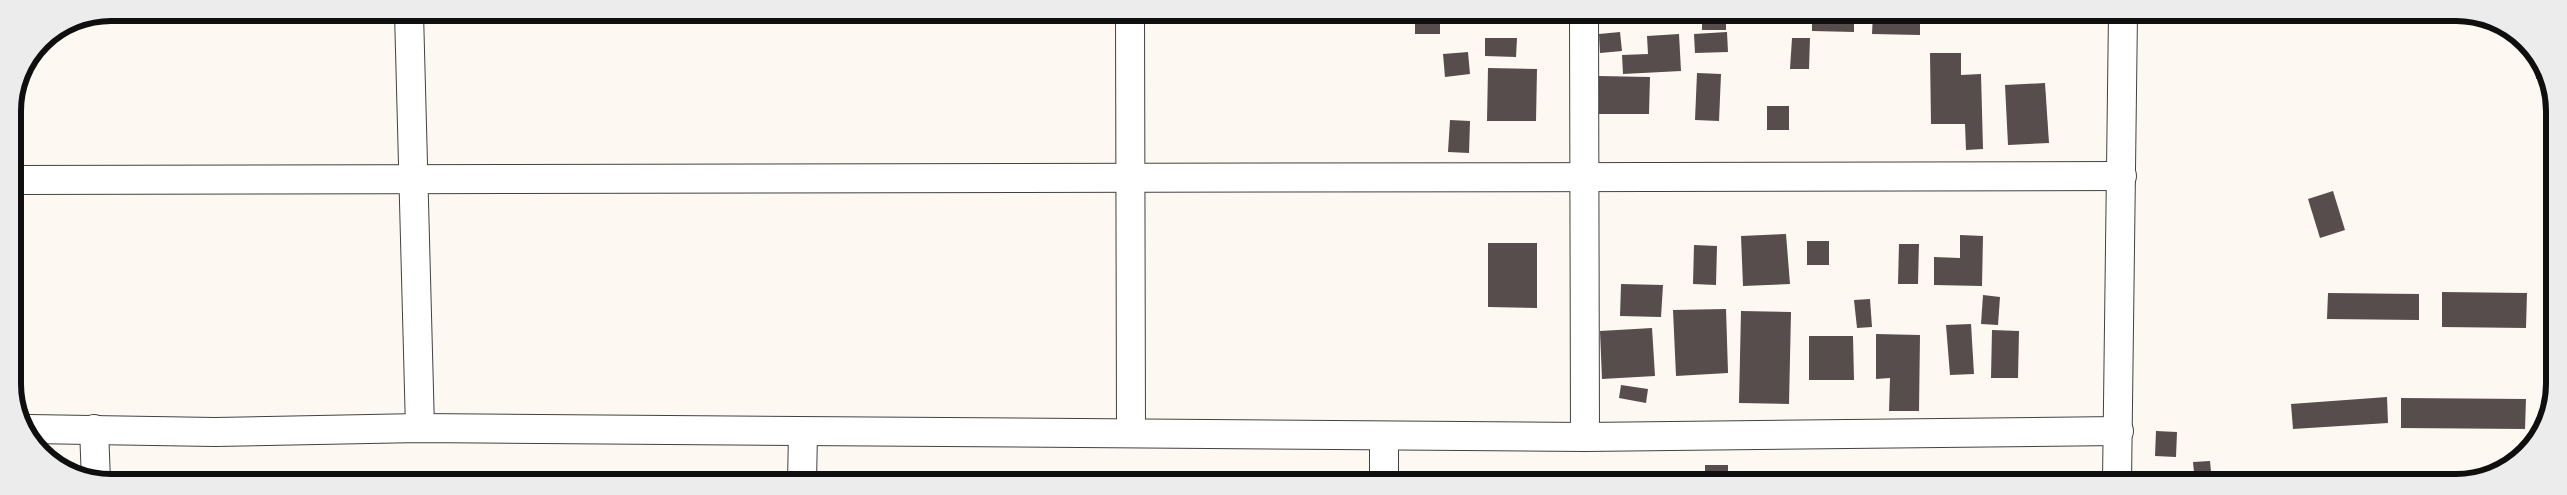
<svg xmlns="http://www.w3.org/2000/svg" width="2567" height="495" viewBox="0 0 2567 495" font-family="Lora,serif">
<style>
.building{fill:#574d4c}
.lines{fill:none;stroke-linecap:round;stroke-linejoin:round}
.street-casing{stroke:#424242;stroke-width:30}
.street{stroke:#fff;stroke-width:28}
.rim{fill:none;stroke:#0f0f0f;stroke-width:6}
</style>
<rect width="100%" height="100%" fill="#fef8f2"/>
<g class="building">
<rect x="1415" y="13" width="25" height="21"/>
<path d="M1479,13H1498V18L1479,16Z"/>
<rect x="1702" y="13" width="24" height="17"/>
<path d="M1812,13H1854V32L1812,31Z"/>
<path d="M1873,13H1920V35L1872,34Z"/>
<path d="M1997,13H2022V14L1998,17Z"/>
<path d="M1620,32L1622,51L1600,53L1599,34Z"/>
<path d="M1727,32L1728,52L1695,53L1694,34Z"/>
<path d="M1679,34L1681,71L1623,74L1622,55L1648,54L1647,36Z"/>
<path d="M1485,38H1517L1516,57L1485,56Z"/>
<path d="M1792,38H1810L1809,69H1790Z"/>
<path d="M1468,52L1470,74L1445,77L1443,54Z"/>
<path d="M1930,53H1961V75L1981,74L1983,149L1966,150L1965,124H1931Z"/>
<path d="M2535,62L2545,79H2536Z"/>
<path d="M1488,68L1537,69L1536,121H1487Z"/>
<path d="M1697,73L1721,74L1719,121L1695,120Z"/>
<path d="M1599,76L1650,77L1649,114H1599Z"/>
<path d="M2045,83L2049,143L2008,145L2005,85Z"/>
<rect x="1767" y="106" width="22" height="24"/>
<path d="M1450,120L1470,121L1469,153L1448,152Z"/>
<path d="M2333,191L2345,230L2320,238L2308,199Z"/>
<path d="M1786,234L1790,284L1743,286L1741,236Z"/>
<path d="M1960,235L1983,236L1982,286L1934,285V257L1960,258Z"/>
<rect x="1807" y="241" width="22" height="24"/>
<path d="M1488,243H1537V308L1488,307Z"/>
<path d="M1899,244H1919L1918,284H1898Z"/>
<path d="M1694,245L1717,246L1716,285L1693,284Z"/>
<path d="M1621,284L1663,285L1661,317L1620,316Z"/>
<path d="M2442,292L2527,293L2526,328L2442,327Z"/>
<path d="M2328,293L2419,294V320L2327,319Z"/>
<path d="M1983,295L2000,297L1998,325L1981,324Z"/>
<path d="M1870,299L1872,327L1857,328L1854,300Z"/>
<path d="M1726,309L1728,373L1676,376L1673,310Z"/>
<path d="M1741,311L1791,312L1789,404L1739,403Z"/>
<path d="M1971,324L1974,374L1950,375L1946,325Z"/>
<path d="M1652,328L1655,376L1602,379L1600,331Z"/>
<path d="M1992,330L2019,331L2018,378H1991Z"/>
<path d="M1876,334L1920,335L1919,411H1889L1890,378L1876,379Z"/>
<path d="M1809,336H1853L1854,380H1809Z"/>
<path d="M1621,385L1648,389L1646,403L1619,398Z"/>
<path d="M2387,397L2388,423L2293,429L2291,404Z"/>
<path d="M2401,398L2526,399L2525,429L2401,428Z"/>
<path d="M2156,431L2177,432L2176,457L2155,456Z"/>
<path d="M2210,461L2212,482H2195L2193,462Z"/>
<rect x="1705" y="465" width="23" height="17"/>
<path d="M2027,473L2049,474V482H2027Z"/>
<path d="M1851,474L1852,482H1832L1831,477Z"/>
</g>
<g class="lines">
<defs>
<g id="street">
<path d="M409,13L420,428"/>
<path d="M1130,13L1131,432"/>
<path d="M1584,13L1585,437"/>
<path d="M13,180L2122,176"/>
<path d="M29,429L215,432L420,428L1585,437L2119,431"/>
<path d="M94,429L96,481"/>
<path d="M802,482L803,433"/>
<path d="M1384,482V436"/>
<path d="M2117,482L2123,13"/>
</g>
</defs>
<use href="#street" class="street-casing"/>
<use href="#street" class="street"/>
</g>
<path d="M0 0H2567V495H0ZM111 21H2456A90 90 0 0 1 2546 111V384A90 90 0 0 1 2456 474H111A90 90 0 0 1 21 384V111A90 90 0 0 1 111 21Z" fill="#ececec" fill-rule="evenodd"/>
<path class="rim" d="M111 21H2456A90 90 0 0 1 2546 111V384A90 90 0 0 1 2456 474H111A90 90 0 0 1 21 384V111A90 90 0 0 1 111 21Z"/>
</svg>
